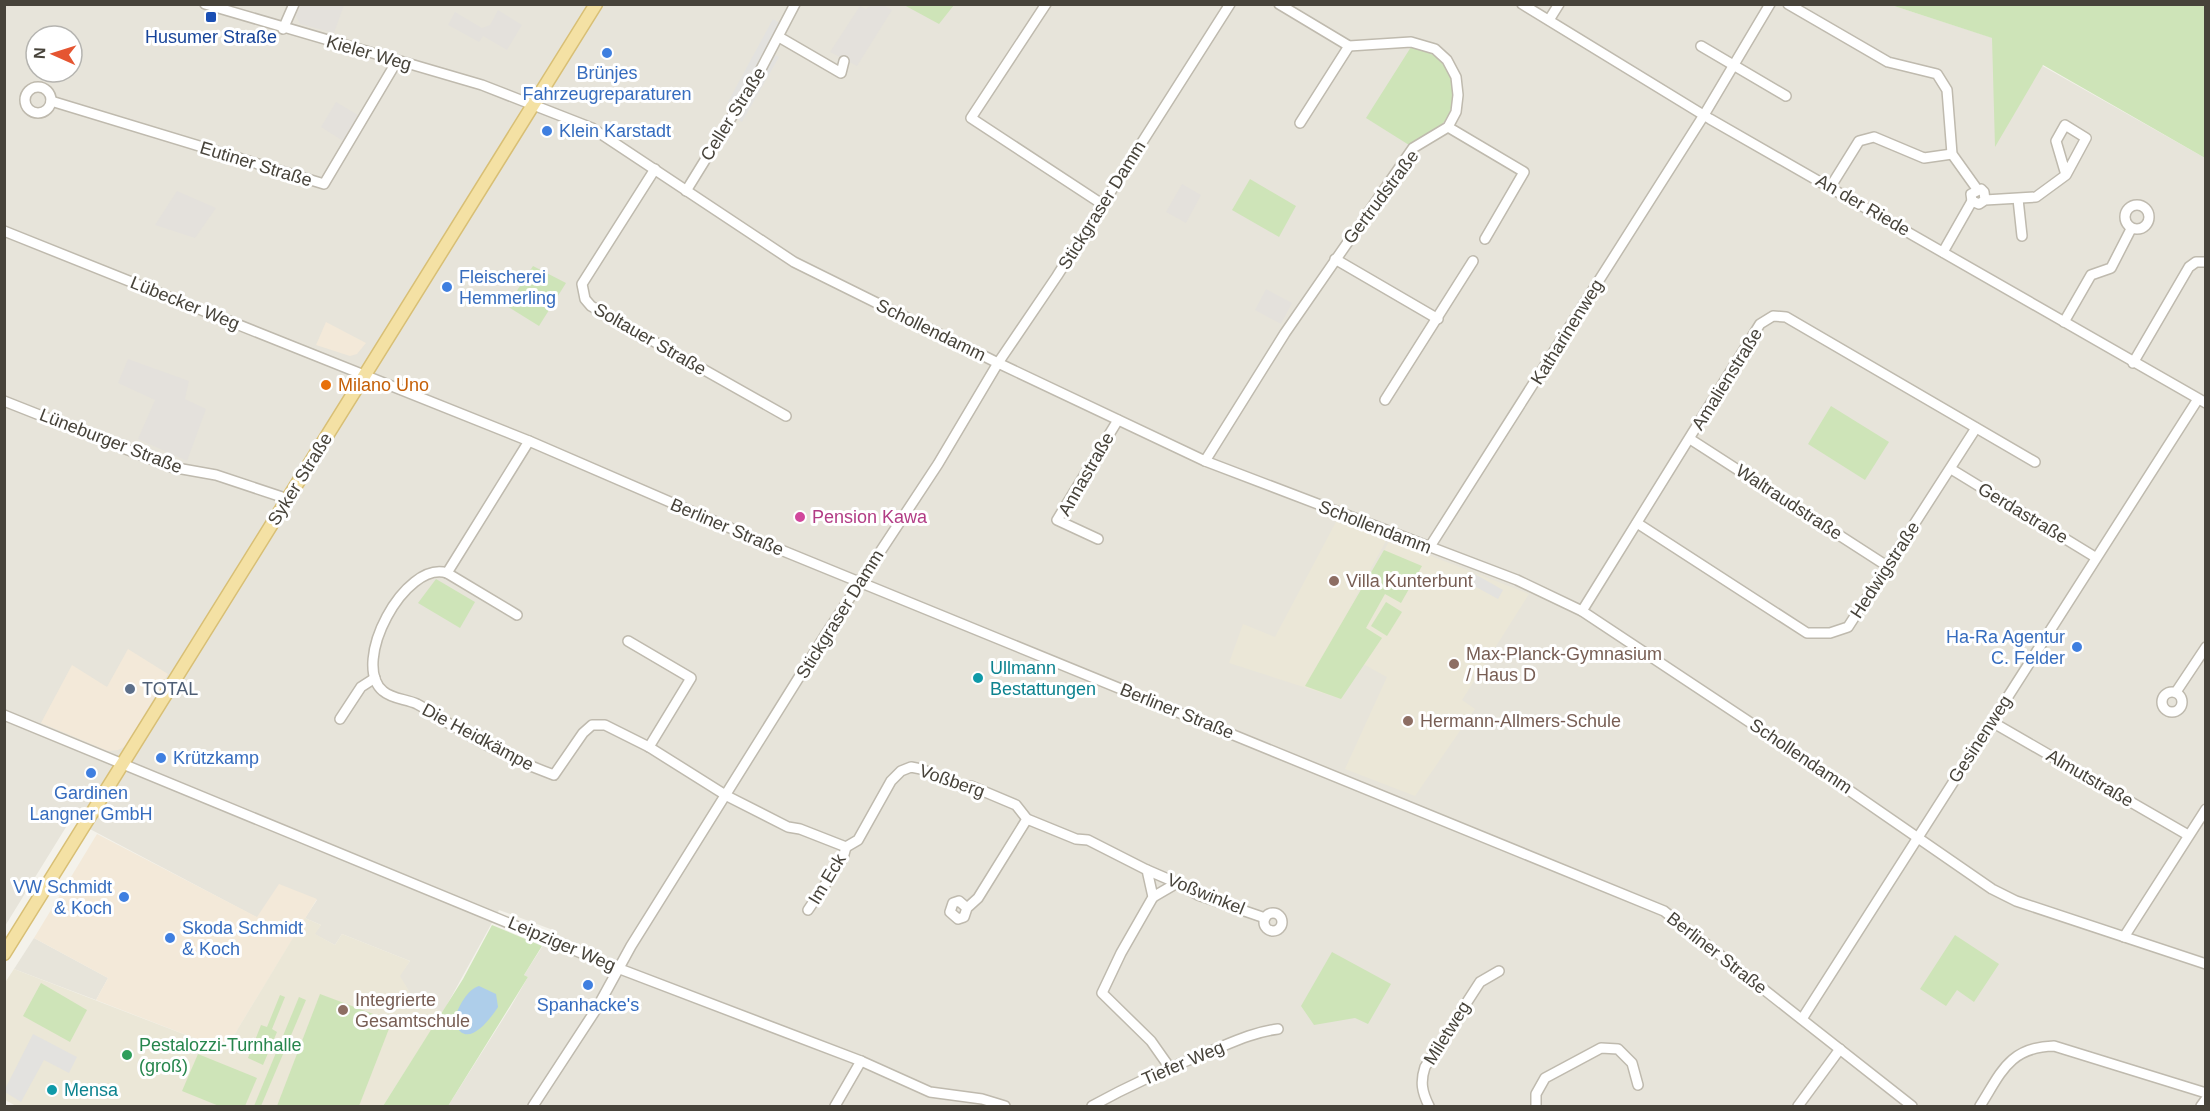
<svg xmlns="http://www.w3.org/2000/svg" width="2210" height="1111" viewBox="0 0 2210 1111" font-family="Helvetica,sans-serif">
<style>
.residential{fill:#e7e4da;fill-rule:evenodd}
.commercial{fill:#f3e9d9}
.industrial{fill:#e4e1dc}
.education{fill:#ebe7d7}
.green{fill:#cee4b8}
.parking{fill:#e3e2df}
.water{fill:#aeceea}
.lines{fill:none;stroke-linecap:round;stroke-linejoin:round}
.minor-casing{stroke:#bfbaae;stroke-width:12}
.major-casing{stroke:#d8bf75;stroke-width:15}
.minor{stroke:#fff;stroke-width:9}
.major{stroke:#f4e1a4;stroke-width:12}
.transit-dot{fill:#1a4fb4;stroke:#fff;stroke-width:2}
.shop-dot{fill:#3f7fe0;stroke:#fff;stroke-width:2}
.food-dot{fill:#e8710a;stroke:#fff;stroke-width:2}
.hotel-dot{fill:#d1479c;stroke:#fff;stroke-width:2}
.education-dot{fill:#8d6e63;stroke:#fff;stroke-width:2}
.culture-dot{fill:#0f9aa8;stroke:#fff;stroke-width:2}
.service-dot{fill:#5c6f8a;stroke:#fff;stroke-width:2}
.leisure-dot{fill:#2e9e5b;stroke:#fff;stroke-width:2}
.labels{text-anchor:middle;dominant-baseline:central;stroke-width:6;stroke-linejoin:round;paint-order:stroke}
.transit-label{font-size:18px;fill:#164399;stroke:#fff}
.street-label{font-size:18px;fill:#47433a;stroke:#fff}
.shop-label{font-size:18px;fill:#366cbe;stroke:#fff;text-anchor:start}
.food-label{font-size:18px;fill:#c56008;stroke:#fff;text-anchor:start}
.hotel-label{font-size:18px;fill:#b23c85;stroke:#fff;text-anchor:start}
.education-label{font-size:18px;fill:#785e54;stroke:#fff;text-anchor:start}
.culture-label{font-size:18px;fill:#0d838f;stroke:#fff;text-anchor:start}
.service-label{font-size:18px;fill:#4e5e75;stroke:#fff;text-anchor:start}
.leisure-label{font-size:18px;fill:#27864d;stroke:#fff;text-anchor:start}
</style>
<rect width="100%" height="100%" fill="#f4f2eb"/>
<g class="residential">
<path d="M5,5H1891L1993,38L2205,158V1106H448L510,1008L528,977L524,975L553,930L499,910L443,1012L415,1001L399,976L410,961L342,934L335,945L314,934L321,925L305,918L317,900L258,918L71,819L5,926ZM36,36H72V72H36Z"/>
<path d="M34,938L108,978L96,1000L14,969Z"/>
</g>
<g class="commercial">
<path d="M326,322L366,343L357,354L350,356L316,345Z"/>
<path d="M128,649L168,674L126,746L118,750L108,751L41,723L72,665L107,687Z"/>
<path d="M97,834L257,917L279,884L317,899L225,1050L96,1000L108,978L34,938Z"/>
</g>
<g class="industrial">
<path d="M301,5H344L334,33L300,24L296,16Z"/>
<path d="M872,5H883L892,10L857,66L830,52L860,6L866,9Z"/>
<path d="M498,10L522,25L507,50L483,36L479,42L448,25L455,12L482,28L490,25Z"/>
<path d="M336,102L358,115L343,141L321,127Z"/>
<path d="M1182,184L1201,195L1186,223L1166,212Z"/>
<path d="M177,191L216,208L195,238L155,225Z"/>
<path d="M1266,289L1292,303L1281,324L1255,310Z"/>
<path d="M128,359L189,381L185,399L206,409L187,461L138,439L155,400L118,383Z"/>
</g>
<g class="education">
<path d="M1337,520L1387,539L1350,607L1390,540L1529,594L1462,700L1475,709L1415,796L1345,769L1387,677L1363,664L1341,699L1229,663L1243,624L1275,637Z"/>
<path d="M305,918L321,925L315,934L335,945L342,934L410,961L400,976L415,1001L443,1012L383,1106H16L5,1100L4,984L14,969L225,1050Z"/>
</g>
<g class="green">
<path d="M904,5H954L939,24Z"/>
<path d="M1891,5H2205V158L2043,65L1995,147L1992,38Z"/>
<path d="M1411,47C1447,50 1466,93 1444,122C1434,134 1420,135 1409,145L1366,118Z"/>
<path d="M1250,179L1296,206L1279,237L1232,210Z"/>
<path d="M533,266L566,283L539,326L507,306Z"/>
<path d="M1831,406L1889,442L1865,480L1808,444Z"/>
<path d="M1384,550L1422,566L1401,603L1385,594L1366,628L1382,638L1341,699L1305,686Z"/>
<path d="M436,579L475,602L460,628L418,603Z"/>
<path d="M1386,602L1402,612L1387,636L1371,626Z"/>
<path d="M492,925L542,946L524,975L528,977L448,1106H383L463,979Z"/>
<path d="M1955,935L1999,964L1974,1002L1957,990L1946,1006L1920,989Z"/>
<path d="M1332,952L1391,984L1368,1024L1355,1018L1314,1025L1301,1006Z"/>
<path d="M41,983L87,1010L70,1042L23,1016Z"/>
<path d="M320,994L392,1021L359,1106H277Z"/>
<path d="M280,995L285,997L272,1029L277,1032L263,1065L248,1058L261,1025L267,1027Z"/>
<path d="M299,997L306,1000L261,1106H254Z"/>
<path d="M198,1054L257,1078L245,1106H219L182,1091Z"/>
</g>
<g class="parking">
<path d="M773,19L781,24L735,106L728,102Z"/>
<path d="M773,54L779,57L742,122L737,119Z"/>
<path d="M1473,573L1503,590L1498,599L1465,581L1468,575L1471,577Z"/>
<path d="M33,1034L77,1057L69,1073L44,1060L21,1102L5,1092V1089Z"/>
</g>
<path class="water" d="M479,986L496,994L498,1007C489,1021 465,1052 454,1021C457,1009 467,989 479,986Z"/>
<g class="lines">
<defs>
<g id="minor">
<path d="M205,4L482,85L592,128L794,262L998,363L1205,461L1517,580L1582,611L1769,735L1992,889L2016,901L2206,964"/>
<path d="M1046,4L971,118L1102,204"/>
<path d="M1522,4L1710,119L2206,403"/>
<path d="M1788,4L1888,62L1937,74L1947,90L1952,154L1977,189"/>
<path d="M1549,20L1559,4"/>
<path d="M283,29L294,4"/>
<path d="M779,37L841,73L844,61"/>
<path d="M1701,46L1786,96"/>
<circle cx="38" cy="100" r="13"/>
<path d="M51,101L324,184L397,61"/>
<path d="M1300,123L1349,46"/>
<path d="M1448,127L1524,172L1485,239"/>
<path d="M655,169L582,284L585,299L591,306L786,416"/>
<path d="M1831,186L1859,141L1874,137L1924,158L1952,154"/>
<path d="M686,191L760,71L795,4"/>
<path d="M2018,199L2022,236"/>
<path d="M1985,200L1984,192L1981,189L1971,194L1972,201L1979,204L1985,200L2036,197L2066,175L2086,138L2065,125L2056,141L2066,175"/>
<circle cx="2137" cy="217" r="12"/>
<path d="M4,231L529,441L781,550L1664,911L1912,1106"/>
<path d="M1943,252L1972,201"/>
<path d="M1335,259L1438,319"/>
<path d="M2064,322L2091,275L2111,268L2131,229"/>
<path d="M2133,363L2189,267L2196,262H2206"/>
<path d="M1385,400L1473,261"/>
<path d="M4,401L171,467L216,475L288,499"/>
<path d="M1690,439L1887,566"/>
<path d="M529,441L447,573C405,560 350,663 383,691C392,699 406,699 417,704C432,712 445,722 460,730C490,748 521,763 554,775L583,733L592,725H605L649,747L727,796L788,827L800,829L846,847L858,840L891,781L901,771L911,767L921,769L962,786H971L1016,805L1027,819L1076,839L1088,840L1147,870L1153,897L1121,953L1102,993L1151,1041L1170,1068"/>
<path d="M1205,461L1285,333L1413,148L1448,127L1456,112L1458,95L1456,77L1447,60L1435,49L1411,42L1349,46L1279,4"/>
<path d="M1951,469L2095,557"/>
<path d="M1637,523L1807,633H1830L1848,627L1976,428"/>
<path d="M1098,539L1057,520L1118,420"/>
<path d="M1429,548L1704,115L1770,4"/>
<path d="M447,573L517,615"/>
<path d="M1582,611L1760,324L1773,316L1786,317L2035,462"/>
<path d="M628,641L691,678L649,747"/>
<path d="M2176,692L2206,647"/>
<circle cx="2172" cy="702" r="10"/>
<path d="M4,715L620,969L861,1061L930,1092L982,1099L1005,1106"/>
<path d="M340,719L361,687L375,678"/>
<path d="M1992,722L2188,835"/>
<path d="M1147,870L1177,883L1198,895L1265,918"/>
<path d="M1153,897L1177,883"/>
<path d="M967,908L959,901L953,903L950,912L958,919L964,917L967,908L978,898L1027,819"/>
<path d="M808,910L843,858L846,847"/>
<circle cx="1273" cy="922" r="9"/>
<path d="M2124,937L2206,809"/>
<path d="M1802,1019L2198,399"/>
<path d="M533,1106L597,1008L631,946L826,634L938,464L998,363L1057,276L1230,4"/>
<path d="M835,1106L861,1061"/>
<path d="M1092,1106C1130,1085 1170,1067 1211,1051C1233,1042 1254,1032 1278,1029"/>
<path d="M1429,1106C1422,1092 1420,1082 1425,1067L1480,982L1499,971"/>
<path d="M1536,1106V1094L1545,1078L1601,1048L1618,1049L1632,1063L1638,1085"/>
<path d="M1798,1106L1840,1049"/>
<path d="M1980,1106C2001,1073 2009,1047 2054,1046L2206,1093"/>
<path d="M2201,1106L2206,1099"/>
</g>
<path id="major" d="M4,954L596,4"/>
</defs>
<use href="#minor" class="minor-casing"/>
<use href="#major" class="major-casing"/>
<use href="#minor" class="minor"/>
<use href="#major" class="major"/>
</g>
<rect class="transit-dot" x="205" y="11" width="12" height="12" rx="3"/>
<g class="shop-dot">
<circle cx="607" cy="53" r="6"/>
<circle cx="547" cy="131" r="6"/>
<circle cx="447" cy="287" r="6"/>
<circle cx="2077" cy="647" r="6"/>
<circle cx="161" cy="758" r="6"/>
<circle cx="91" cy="773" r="6"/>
<circle cx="124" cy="897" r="6"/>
<circle cx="170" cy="938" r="6"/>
<circle cx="588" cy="985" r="6"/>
</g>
<circle class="food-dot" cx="326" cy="385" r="6"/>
<circle class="hotel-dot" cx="800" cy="517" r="6"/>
<g class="education-dot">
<circle cx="1334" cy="581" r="6"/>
<circle cx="1454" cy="664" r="6"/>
<circle cx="1408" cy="721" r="6"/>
<circle cx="343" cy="1010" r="6"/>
</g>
<g class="culture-dot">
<circle cx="978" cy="678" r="6"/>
<circle cx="52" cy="1090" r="6"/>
</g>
<circle class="service-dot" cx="130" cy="689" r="6"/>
<circle class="leisure-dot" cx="127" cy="1055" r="6"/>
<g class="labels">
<g class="transit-label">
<text x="211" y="37">Husumer Straße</text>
</g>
<g class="street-label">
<text transform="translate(369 53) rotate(16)">Kieler Weg</text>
<text transform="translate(733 114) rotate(-58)">Celler Straße</text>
<text transform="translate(256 164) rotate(17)">Eutiner Straße</text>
<text transform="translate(1381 197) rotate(-53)">Gertrudstraße</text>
<text transform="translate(1102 205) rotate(-58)">Stickgraser Damm</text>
<text transform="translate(1863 205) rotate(30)">An der Riede</text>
<text transform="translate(185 303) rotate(22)">Lübecker Weg</text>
<text transform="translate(931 330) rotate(26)">Schollendamm</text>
<text transform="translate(1567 332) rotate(-58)">Katharinenweg</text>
<text transform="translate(650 339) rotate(30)">Soltauer Straße</text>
<text transform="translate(1727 379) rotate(-58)">Amalienstraße</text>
<text transform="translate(111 441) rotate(21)">Lüneburger Straße</text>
<text transform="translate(1086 474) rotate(-60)">Annastraße</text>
<text transform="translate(300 479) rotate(-58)">Syker Straße</text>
<text transform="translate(1789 502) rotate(33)">Waltraudstraße</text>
<text transform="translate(2023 513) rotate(31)">Gerdastraße</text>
<text transform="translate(727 527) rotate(23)">Berliner Straße</text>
<text transform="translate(1375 527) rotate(21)">Schollendamm</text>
<text transform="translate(1885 570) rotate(-57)">Hedwigstraße</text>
<text transform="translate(840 614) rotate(-58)">Stickgraser Damm</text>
<text transform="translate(1177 711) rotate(22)">Berliner Straße</text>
<text transform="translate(478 737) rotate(28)">Die Heidkämpe</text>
<text transform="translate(1980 739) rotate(-57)">Gesinenweg</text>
<text transform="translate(1801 756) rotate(34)">Schollendamm</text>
<text transform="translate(2090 778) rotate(30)">Almutstraße</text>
<text transform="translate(952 781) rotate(19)">Voßberg</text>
<text transform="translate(827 879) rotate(-59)">Im Eck</text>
<text transform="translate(1206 894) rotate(22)">Voßwinkel</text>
<text transform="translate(562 944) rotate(23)">Leipziger Weg</text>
<text transform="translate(1717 953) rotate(38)">Berliner Straße</text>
<text transform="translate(1447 1033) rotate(-58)">Miletweg</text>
<text transform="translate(1183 1063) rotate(-23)">Tiefer Weg</text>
</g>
<g class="shop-label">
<text x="607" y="73" text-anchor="middle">Brünjes<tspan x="607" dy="21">Fahrzeugreparaturen</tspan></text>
<text x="559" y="131">Klein Karstadt</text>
<text x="459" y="277">Fleischerei<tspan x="459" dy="21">Hemmerling</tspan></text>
<text x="2065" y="637" text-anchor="end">Ha-Ra Agentur<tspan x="2065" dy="21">C. Felder</tspan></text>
<text x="173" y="758">Krützkamp</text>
<text x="91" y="793" text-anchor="middle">Gardinen<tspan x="91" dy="21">Langner GmbH</tspan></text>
<text x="112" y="887" text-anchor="end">VW Schmidt<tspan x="112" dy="21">&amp; Koch</tspan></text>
<text x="182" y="928">Skoda Schmidt<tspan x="182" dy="21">&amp; Koch</tspan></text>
<text x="588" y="1005" text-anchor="middle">Spanhacke's</text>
</g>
<g class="food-label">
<text x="338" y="385">Milano Uno</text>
</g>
<g class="hotel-label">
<text x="812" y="517">Pension Kawa</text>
</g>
<g class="education-label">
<text x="1346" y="581">Villa Kunterbunt</text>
<text x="1466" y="654">Max-Planck-Gymnasium<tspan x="1466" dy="21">/ Haus D</tspan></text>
<text x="1420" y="721">Hermann-Allmers-Schule</text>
<text x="355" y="1000">Integrierte<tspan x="355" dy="21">Gesamtschule</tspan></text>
</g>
<g class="culture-label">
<text x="990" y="668">Ullmann<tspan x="990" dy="21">Bestattungen</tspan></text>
<text x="64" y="1090">Mensa</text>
</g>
<g class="service-label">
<text x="142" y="689">TOTAL</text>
</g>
<g class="leisure-label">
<text x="139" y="1045">Pestalozzi-Turnhalle<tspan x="139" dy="21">(groß)</tspan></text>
</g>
</g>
<rect width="2210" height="1111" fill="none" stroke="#47433a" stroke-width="12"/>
<g transform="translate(54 54) rotate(273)"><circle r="28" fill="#ffffff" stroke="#b5b4b0" stroke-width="1.5"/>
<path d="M0-4.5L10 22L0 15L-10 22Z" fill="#e55531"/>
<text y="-9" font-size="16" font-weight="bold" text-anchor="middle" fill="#47433a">N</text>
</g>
</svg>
